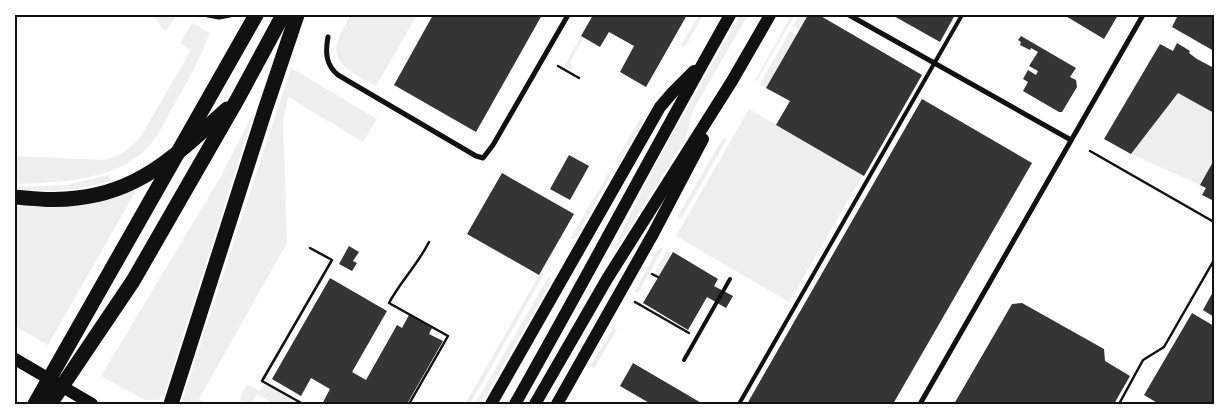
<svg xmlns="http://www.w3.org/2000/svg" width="1229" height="419" viewBox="0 0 1229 419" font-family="Montserrat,sans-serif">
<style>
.green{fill:#eee}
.building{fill:#353535}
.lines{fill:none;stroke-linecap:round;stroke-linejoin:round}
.path{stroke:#111;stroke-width:2.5}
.service{stroke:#111;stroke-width:4}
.minor{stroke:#111;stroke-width:5}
.primary{stroke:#111;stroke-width:12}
.motorway{stroke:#111;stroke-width:15}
.neatline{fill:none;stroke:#111;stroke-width:2}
</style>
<rect width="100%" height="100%" fill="#fff"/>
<g class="green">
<path d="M153,15H176L167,30L163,29Z"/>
<path d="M350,15H417L376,86C361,77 331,66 337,44C339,34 346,24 350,15Z"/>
<path d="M699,15H703L685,47L681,45Z"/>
<path d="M740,15H748L693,110L685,140L616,249L614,247L654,167Z"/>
<path d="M799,15H808L800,29L793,26Z"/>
<path d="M791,16L793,18L756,82V79Z"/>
<path d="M192,23L210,33C200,59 188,81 174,105C166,119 159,135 148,147C116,181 58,183 15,184V156L102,160C120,157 130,149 141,136L191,50L180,43Z"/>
<path d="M790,31L797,35L766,88L760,84Z"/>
<path d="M581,36L584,38L570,62L572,67L571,71L564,66Z"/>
<path d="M291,68L377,119L363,142L288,97L283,121L287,243L199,399L207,404H181Z"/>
<path d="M1178,93L1214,113V160L1200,185L1131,154Z"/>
<path d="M749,109L863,175L789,302L676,236Z"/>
<path d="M255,110L164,395L158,400H145L101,376L220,178Z"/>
<path d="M641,117L644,120L619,164L615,162Z"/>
<path d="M723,138L727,139L681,219L677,217Z"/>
<path d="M609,172L610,177L575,239H570Z"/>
<path d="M109,175L111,181L78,189L51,191L15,189V187L66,185Z"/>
<path d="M138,187L48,345L15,326V206C31,206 47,208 62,207C89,206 115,197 138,187Z"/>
<path d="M661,248L663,249L638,293L634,292L658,249Z"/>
<path d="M667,251L672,254L660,275L655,271Z"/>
<path d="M541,272L544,274L470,404H465Z"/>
<path d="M549,276L551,282L481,404H475Z"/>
<path d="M613,328L617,329L594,369L591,365Z"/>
<path d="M264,384L299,403V404H274L257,394L251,404L241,402C239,397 243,389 248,385L259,391Z"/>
</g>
<g class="building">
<path d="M433,15H542L476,132L394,85Z"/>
<path d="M593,15H687L646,87L620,72L634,46L609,32L600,47L581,36Z"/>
<path d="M808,15H819L922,75L864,176L776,125L790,101L766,88Z"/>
<path d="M892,15H955L940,42Z"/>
<path d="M1064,15H1118L1104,39Z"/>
<path d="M1178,15H1214V51L1172,27Z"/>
<path d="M1021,36L1076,68L1070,77L1076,80L1077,87L1062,112H1059L1023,91L1028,82L1023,79L1028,70L1036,75L1038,71L1029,66L1038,52L1031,48L1030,50L1020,45L1021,42L1018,40Z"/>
<path d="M1177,43L1190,51L1189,53L1197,59L1214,68V113L1178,93L1131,154L1104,139L1160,44L1173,51Z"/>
<path d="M922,99L1032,163L893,404H747Z"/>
<path d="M569,155L589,166L570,200L550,189Z"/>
<path d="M1214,160V201L1202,195L1206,188L1200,185Z"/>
<path d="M502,173L574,214L539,275L467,234Z"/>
<path d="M349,246L359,252L353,261L357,263L352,271L339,264Z"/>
<path d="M673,252L718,279L714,286L733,296L726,308L707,297L688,330L643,303Z"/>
<path d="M330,278L387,311L352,372L366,380L397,325L402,328L409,315L432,328L429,334L443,341L407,404H356L353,402L351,404H322L330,389L311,378L301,396L272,379Z"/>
<path d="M1214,290V317L1203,310Z"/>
<path d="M1022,303L1104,349L1105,361L1130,376L1114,404H954L1012,304Z"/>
<path d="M1192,313L1214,326V404H1159L1144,395Z"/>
<path d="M633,363L703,404H651L620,386Z"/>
</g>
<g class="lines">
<g class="path">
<path d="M558,66L579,78"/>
<path d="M1090,151L1214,222"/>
<path d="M652,274L658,277"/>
<path d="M635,302L689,333"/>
<path d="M303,404L262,381L332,260L310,248"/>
<path d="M310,404H320"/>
<path d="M409,404L448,336L389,303C401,281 418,264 429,242"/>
<path d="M1119,404L1143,360L1164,347L1214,260"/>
</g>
<g class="service">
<path d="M684,360L730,279"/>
<path d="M739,404L962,15"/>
</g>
<g class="minor">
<path d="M208,15L219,17L230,15"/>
<path d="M849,15L1071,140"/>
<path d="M328,37C325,53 326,65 338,75L476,156L483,158L493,145L568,15"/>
<path d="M920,404L1143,15"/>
</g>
<g class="primary">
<path d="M15,359L92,404"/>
<path d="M491,404L660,107L673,92L694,71"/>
<path d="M515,404C588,275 657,144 730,15"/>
<path d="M535,404L607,279L732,81L770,15"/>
<path d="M557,404L653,234L703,139"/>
</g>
<g class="motorway">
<path d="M15,197C36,199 56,201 77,198C143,191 180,151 227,109"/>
<path d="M35,404L256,15"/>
<path d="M50,404L133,281L237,100L283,15"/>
<path d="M171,404L265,110L297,15"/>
</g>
</g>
<rect width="1229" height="419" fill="none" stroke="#ffffff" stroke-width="32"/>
<rect x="16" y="16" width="1197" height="387" class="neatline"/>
</svg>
